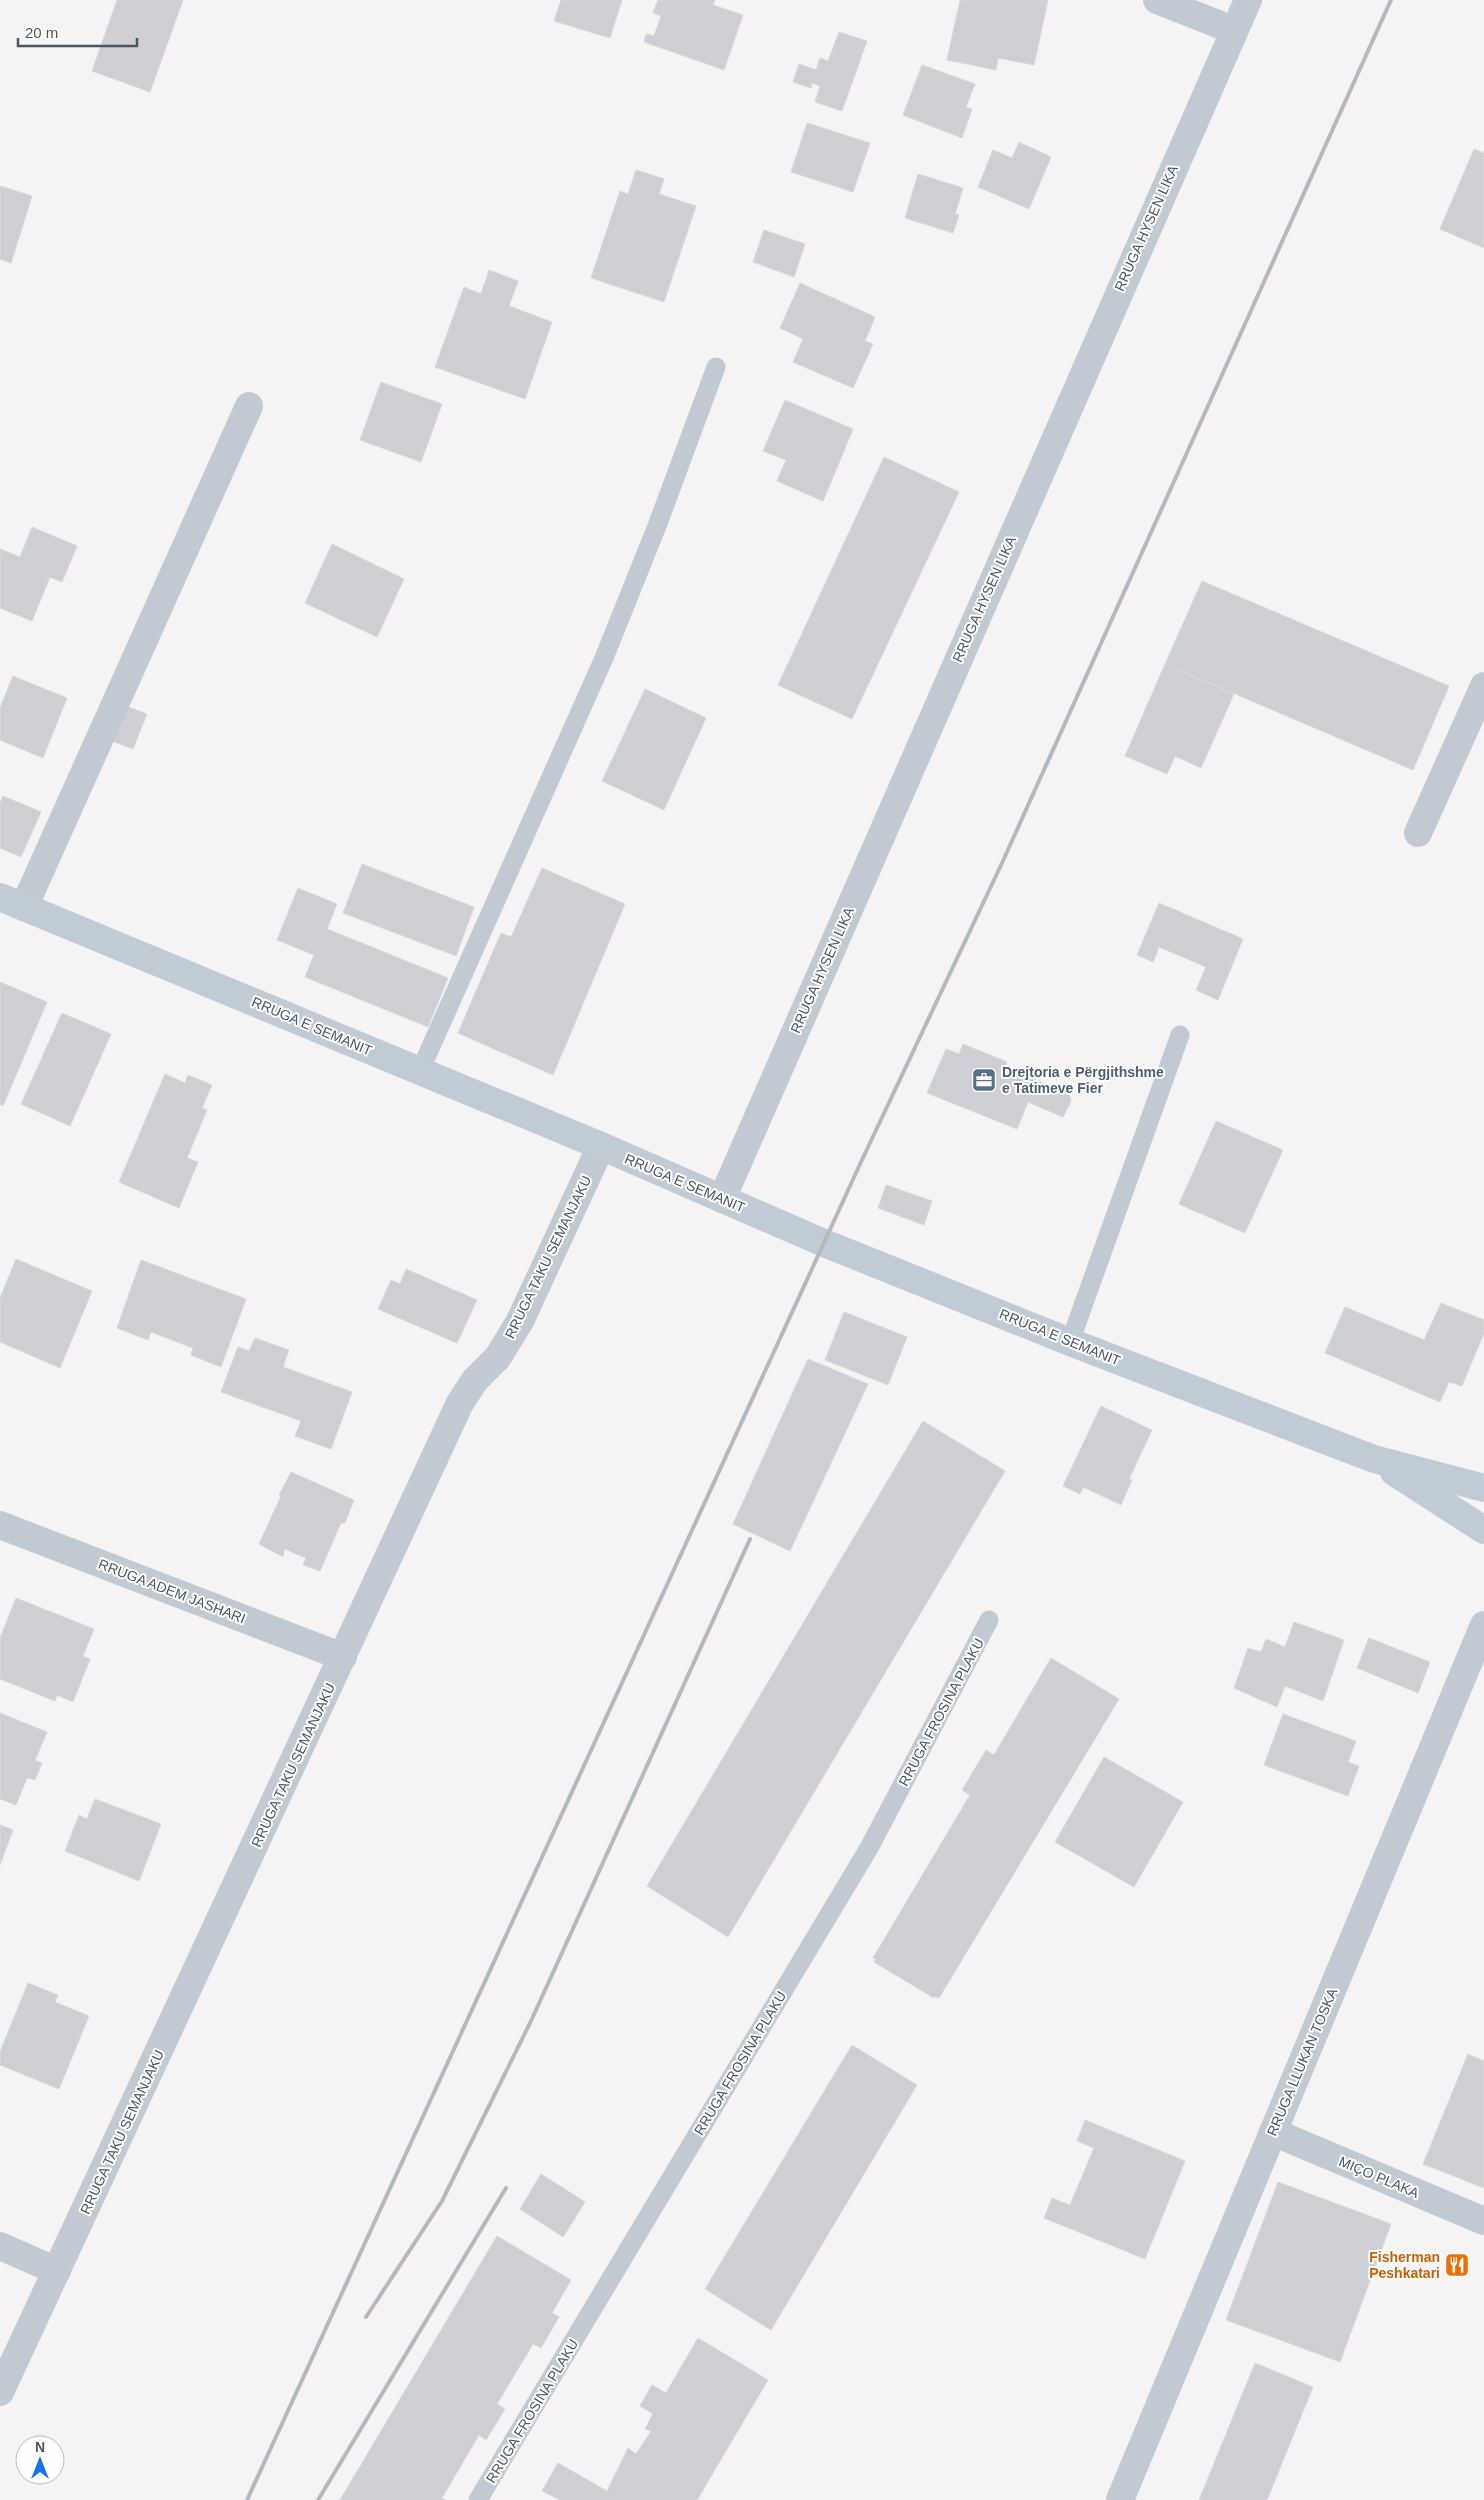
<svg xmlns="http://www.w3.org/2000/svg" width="1484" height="2500" viewBox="0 0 1484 2500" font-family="Helvetica,sans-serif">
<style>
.building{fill:#cdcfd5;stroke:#d7d9de}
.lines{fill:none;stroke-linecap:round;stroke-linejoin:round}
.lane{stroke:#c1cad2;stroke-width:19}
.street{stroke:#c1cad2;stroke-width:28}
.secondary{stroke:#c1cbd6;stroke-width:28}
.rail{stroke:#b5b8bd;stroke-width:4}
.labels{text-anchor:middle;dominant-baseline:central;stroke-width:4;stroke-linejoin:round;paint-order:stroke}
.street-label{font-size:14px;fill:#4a5661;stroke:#fff}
.service-label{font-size:14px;font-weight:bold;fill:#4e5e75;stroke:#fff;text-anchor:start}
.food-label{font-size:14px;font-weight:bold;fill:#c56008;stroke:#fff;text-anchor:end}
</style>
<rect width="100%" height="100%" fill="#f5f3f3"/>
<g class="building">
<path d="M117,0H183L150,92L92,71Z"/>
<path d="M561,0H622L610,38L554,21Z"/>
<path d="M658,0H715L713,5L743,15L724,70L644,42L646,34L654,36L661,16L653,13Z"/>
<path d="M960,0H1048L1034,65L998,58L996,70L947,60Z"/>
<path d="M839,32L867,41L842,111L815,102L820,86L812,83L811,88L793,82L799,64L816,70L820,58L828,61Z"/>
<path d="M922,65L975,84L966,107L972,109L962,138L903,115Z"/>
<path d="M807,123L870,143L853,192L791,172Z"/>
<path d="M1019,142L1051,157L1029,209L978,187L993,150L1012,158Z"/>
<path d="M1474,149L1484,153V248L1440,229Z"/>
<path d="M636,170L664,179L659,194L696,206L664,302L591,278L620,191L628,194Z"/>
<path d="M918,174L963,188L955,214L959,215L953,233L905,218Z"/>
<path d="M0,186L32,196L11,263L0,259Z"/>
<path d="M764,230L805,244L794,277L753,262Z"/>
<path d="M489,270L518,281L509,306L552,322L525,399L435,367L464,287L481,294Z"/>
<path d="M800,283L875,317L865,341L873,344L853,388L793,362L803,339L780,328Z"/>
<path d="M381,382L442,404L421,462L360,440Z"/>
<path d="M785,400L853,429L823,501L777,481L786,460L763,451Z"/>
<path d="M884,457L959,492L852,719L778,685Z"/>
<path d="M32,527L77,546L62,582L50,577L32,621L0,608V549L20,557Z"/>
<path d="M332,544L404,579L377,637L305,603Z"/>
<path d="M1202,581L1449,686L1413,770L1165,664Z"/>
<path d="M1165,664L1234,694L1201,768L1175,756L1167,774L1125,756Z"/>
<path d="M13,676L67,698L43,758L0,740V708Z"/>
<path d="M645,689L706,718L664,810L602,781Z"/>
<path d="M123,705L147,714L133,749L109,740Z"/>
<path d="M3,796L41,812L21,857L0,848V803Z"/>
<path d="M362,864L474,907L456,956L343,913Z"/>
<path d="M542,868L625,904L553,1075L458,1033L501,933L511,937Z"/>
<path d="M298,888L337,904L327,929L448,978L428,1027L305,977L314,955L277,940Z"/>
<path d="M1159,903L1243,939L1218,1000L1196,990L1206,967L1159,947L1153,962L1137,955Z"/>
<path d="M0,982L47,1002L3,1106L0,1104Z"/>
<path d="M62,1013L111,1034L70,1126L21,1104Z"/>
<path d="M963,1044L1007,1062L1005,1067L1069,1094L1071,1101L1063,1117L1028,1102L1017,1129L927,1093L946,1049L959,1054Z"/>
<path d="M165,1074L185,1083L188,1075L212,1085L202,1108L207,1110L187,1158L198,1162L179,1208L119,1182Z"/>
<path d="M1216,1121L1283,1150L1245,1233L1179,1204Z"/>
<path d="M886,1185L932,1201L924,1225L878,1208Z"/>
<path d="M16,1259L92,1291L60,1368L0,1342V1298Z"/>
<path d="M141,1260L246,1299L221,1367L191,1355L193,1348L151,1332L148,1340L117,1328Z"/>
<path d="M406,1269L477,1300L457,1343L378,1309L391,1280L400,1284Z"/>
<path d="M1441,1303L1484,1320V1333L1462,1386L1449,1382L1440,1402L1325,1353L1345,1307L1424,1340Z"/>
<path d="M844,1312L907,1337L888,1385L825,1360Z"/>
<path d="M255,1338L289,1350L283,1367L352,1392L331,1449L295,1436L301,1421L221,1392L238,1347L249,1351Z"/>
<path d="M808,1359L868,1384L790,1551L733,1524Z"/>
<path d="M1101,1406L1152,1430L1129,1479L1132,1480L1121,1505L1083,1487L1080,1494L1063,1486Z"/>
<path d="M923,1421L1005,1471L728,1937L647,1886Z"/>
<path d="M291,1472L354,1500L345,1523H341L320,1571L303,1565L306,1558L285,1549L283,1557L259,1544L281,1496L279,1495Z"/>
<path d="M16,1598L94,1629L83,1656L90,1659L73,1702L57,1695L55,1701L0,1679V1638Z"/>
<path d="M1294,1622L1344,1640L1323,1701L1285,1686L1277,1707L1234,1688L1248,1648L1261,1652L1266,1639L1285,1647Z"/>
<path d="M1369,1638L1430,1662L1418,1693L1357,1668Z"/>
<path d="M1051,1658L1119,1699L939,1998L935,1996L934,1998L874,1962L876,1959L873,1958L970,1795L962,1790L986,1750L994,1755Z"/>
<path d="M0,1713L47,1732L35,1760L42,1763L35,1780L27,1778L16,1805L0,1799Z"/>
<path d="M1283,1714L1356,1741L1348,1762L1359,1766L1348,1796L1264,1765Z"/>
<path d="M1104,1757L1183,1802L1134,1887L1055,1842Z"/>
<path d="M95,1799L161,1824L139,1881L65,1851L79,1815L87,1819Z"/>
<path d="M0,1825L13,1830L0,1865Z"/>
<path d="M28,1983L58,1995L55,2002L89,2016L59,2089L0,2065V2052Z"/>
<path d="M852,2045L917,2085L771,2330L705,2289Z"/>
<path d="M1468,2054L1484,2061V2188L1423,2164Z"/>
<path d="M1085,2120L1185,2161L1145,2259L1044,2218L1052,2198L1070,2205L1094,2148L1077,2141Z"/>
<path d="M541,2174L585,2202L563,2237L520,2209Z"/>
<path d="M1278,2182L1391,2224L1340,2362L1226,2320Z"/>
<path d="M497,2236L571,2280L552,2313L559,2317L541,2348L533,2344L497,2404L505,2409L486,2440L479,2435L442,2498L446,2500H340Z"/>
<path d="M698,2338L768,2380L697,2500H560L542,2491L558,2463L607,2491L628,2448L636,2454L651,2431L645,2429L653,2414L640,2406L652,2385L666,2393Z"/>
<path d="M1255,2363L1313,2387L1267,2500H1199Z"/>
</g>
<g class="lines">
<g class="lane">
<path d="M420,1071L604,658L657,526L716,367"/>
<path d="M1070,1342L1180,1035"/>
<path d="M478,2500L869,1848L989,1620"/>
</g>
<g class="street">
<path d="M1157,0L1233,30"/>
<path d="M1418,833L1484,686"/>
<path d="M24,907L249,406"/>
<path d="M722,1199L1248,0"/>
<path d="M0,1525L343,1657"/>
<path d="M1273,2132L1484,2221"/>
<path d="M0,2246L57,2271"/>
<path d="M0,2392L460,1403L475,1380L498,1357L520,1321L601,1146"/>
<path d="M1120,2500L1484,1625"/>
</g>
<g class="secondary">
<path d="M0,897L601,1146L824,1243L1070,1342L1374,1459L1484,1488"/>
<path d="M1394,1472L1484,1530"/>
</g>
<g class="rail">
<path d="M366,2317L442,2201L531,2021L750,1539"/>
<path d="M247,2500L861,1162L1002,863L1391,0"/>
<path d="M318,2500L506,2188"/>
</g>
</g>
<defs>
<symbol id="office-square" viewBox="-11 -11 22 22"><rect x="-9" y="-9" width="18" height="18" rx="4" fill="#5c6f8a" stroke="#fff"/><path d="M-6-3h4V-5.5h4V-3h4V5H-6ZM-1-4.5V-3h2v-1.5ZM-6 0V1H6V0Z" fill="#fff"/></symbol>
<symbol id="restaurant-square" viewBox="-11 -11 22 22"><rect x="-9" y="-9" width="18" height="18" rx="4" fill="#e8710a" stroke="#fff"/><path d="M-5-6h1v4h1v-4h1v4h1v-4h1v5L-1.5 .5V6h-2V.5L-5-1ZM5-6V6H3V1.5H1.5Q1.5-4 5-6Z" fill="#fff"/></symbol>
</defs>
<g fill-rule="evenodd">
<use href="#office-square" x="970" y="1066" width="28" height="28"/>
<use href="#restaurant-square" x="1443" y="2251" width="28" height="28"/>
</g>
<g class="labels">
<g class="street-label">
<text transform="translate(1146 228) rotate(-66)">RRUGA HYSEN LIKA</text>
<text transform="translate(984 599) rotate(-66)">RRUGA HYSEN LIKA</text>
<text transform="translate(822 970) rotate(-66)">RRUGA HYSEN LIKA</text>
<text transform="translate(312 1026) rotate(23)">RRUGA E SEMANIT</text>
<text transform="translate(685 1183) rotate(23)">RRUGA E SEMANIT</text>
<text transform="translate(548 1257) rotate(-64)">RRUGA TAKU SEMANJAKU</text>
<text transform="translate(1060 1337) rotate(22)">RRUGA E SEMANIT</text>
<text transform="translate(172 1591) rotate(21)">RRUGA ADEM JASHARI</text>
<text transform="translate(941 1712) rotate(-62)">RRUGA FROSINA PLAKU</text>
<text transform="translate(293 1765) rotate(-65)">RRUGA TAKU SEMANJAKU</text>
<text transform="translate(1302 2062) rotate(-67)">RRUGA LLUKAN TOSKA</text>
<text transform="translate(740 2063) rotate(-59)">RRUGA FROSINA PLAKU</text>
<text transform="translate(122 2132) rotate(-65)">RRUGA TAKU SEMANJAKU</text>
<text transform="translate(1379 2177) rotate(23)">MIÇO PLAKA</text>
<text transform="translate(532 2411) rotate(-59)">RRUGA FROSINA PLAKU</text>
</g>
<g class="service-label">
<text x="1002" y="1072">Drejtoria e Përgjithshme<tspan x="1002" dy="16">e Tatimeve Fier</tspan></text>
</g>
<g class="food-label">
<text x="1440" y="2257">Fisherman<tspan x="1440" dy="16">Peshkatari</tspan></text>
</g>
</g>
<g transform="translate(40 2460)"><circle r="24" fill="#ffffff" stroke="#b7bbc0"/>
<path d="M0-4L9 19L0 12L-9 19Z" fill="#1a73e8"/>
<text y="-8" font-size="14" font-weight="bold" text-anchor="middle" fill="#4a5661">N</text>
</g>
<path d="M18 38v8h119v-8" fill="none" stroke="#4a5661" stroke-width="2.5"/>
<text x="25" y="38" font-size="15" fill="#4a5661" stroke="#ffffff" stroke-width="4" paint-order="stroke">20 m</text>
</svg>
